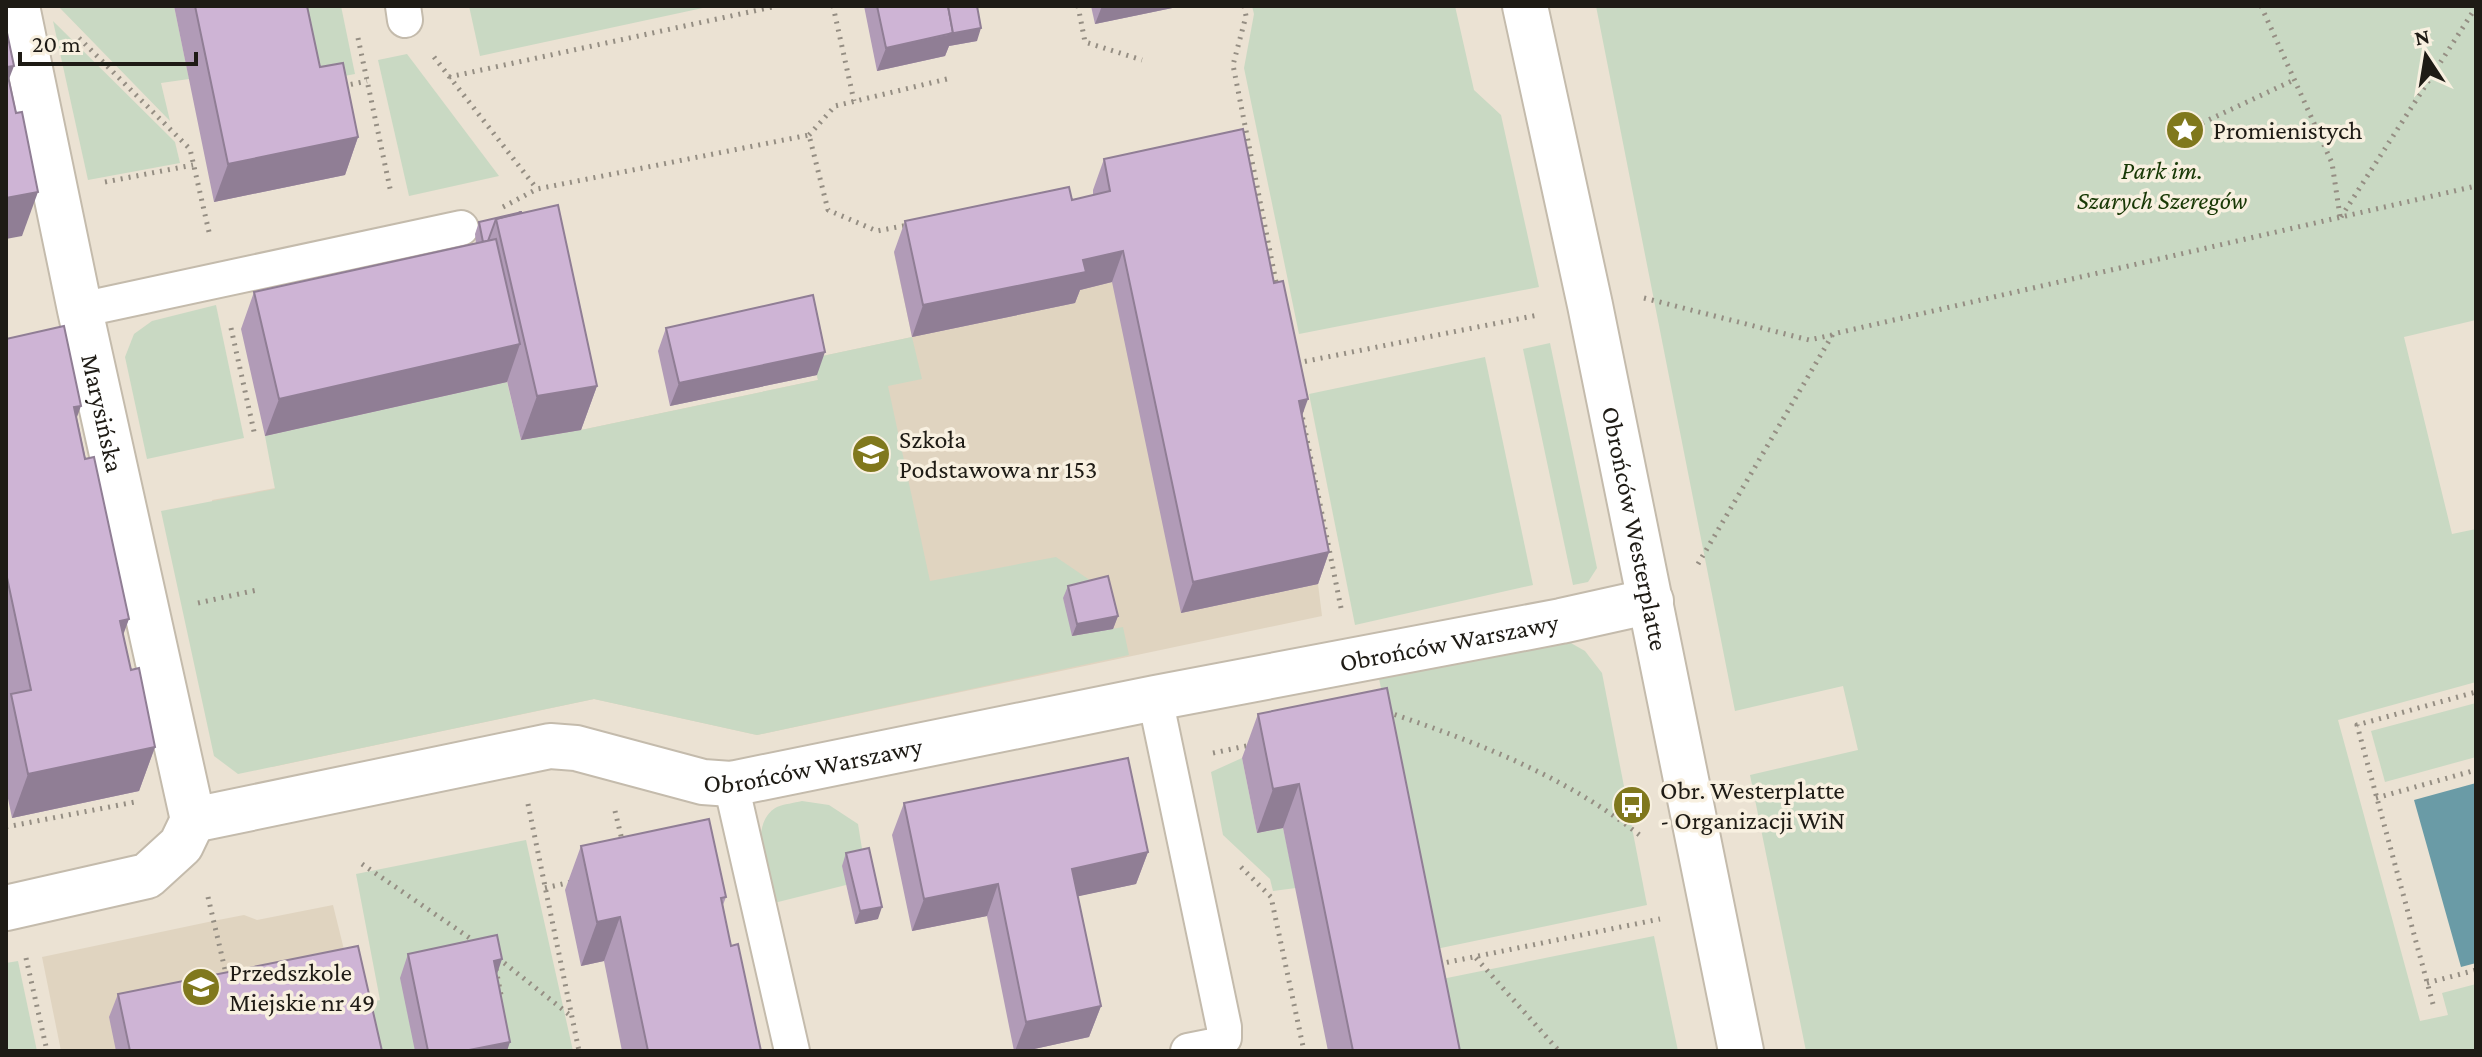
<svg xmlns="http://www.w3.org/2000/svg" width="2482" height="1057" viewBox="0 0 2482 1057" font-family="'Crimson Pro',serif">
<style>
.education{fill:#e0d4c0}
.green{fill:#c9d9c3}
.water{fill:#6a9ba6}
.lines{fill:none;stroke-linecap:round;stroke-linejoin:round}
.lane-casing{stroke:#c4bbac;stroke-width:38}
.street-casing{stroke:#c4bbac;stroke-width:48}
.secondary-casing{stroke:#c4bbac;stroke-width:48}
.path{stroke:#958e83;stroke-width:5;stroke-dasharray:2 6;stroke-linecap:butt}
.lane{stroke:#fff;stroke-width:34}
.street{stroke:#fff;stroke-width:44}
.secondary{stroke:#fff;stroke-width:44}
.wall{fill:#b19bb7}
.shaded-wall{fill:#907e95}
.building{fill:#ceb4d5;stroke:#907e95;stroke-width:2}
.labels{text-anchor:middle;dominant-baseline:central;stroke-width:7;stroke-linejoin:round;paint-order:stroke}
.poi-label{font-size:26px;fill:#1e1b15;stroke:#f8f0e0;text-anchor:start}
.park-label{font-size:26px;font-style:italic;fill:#183805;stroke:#f8f0e0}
.street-label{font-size:26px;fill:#1e1b15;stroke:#f8f0e0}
</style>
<rect width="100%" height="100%" fill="#ebe2d3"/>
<g class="education">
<path d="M1231,161L1318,584L1322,616L757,735L594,699L272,767L212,500L581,430L818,380L813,358L912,337L894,253L1099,222L1093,190Z"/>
<path d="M333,905L369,1051H61L42,957L213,921L244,915L257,920Z"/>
</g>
<g class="green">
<path d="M58,6H174L189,79L161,83L170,121Z"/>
<path d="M286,6H341L355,74L302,84Z"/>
<path d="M469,6H712L480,56Z"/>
<path d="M1252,6H1455L1474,90L1501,115L1539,287L1299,334L1244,68L1254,14Z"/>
<path d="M1596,6H2476V320L2404,337L2452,534L2476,529V682L2338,720L2420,1021L2448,1015L2442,993L2476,984V1051H1806L1750,775L1858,750L1843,686L1735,711Z"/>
<path d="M53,21L175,142L180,163L88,180Z"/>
<path d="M407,54L499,176L409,196L378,60Z"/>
<path d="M216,305L244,438L147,459L125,357L134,334L152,321Z"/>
<path d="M912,337L922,379L888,386L930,581L1056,557L1103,589L1072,636L1123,627L1129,655L757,735L594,699L238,774L214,756L161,511L275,489L265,436L507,382L521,440L581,430L818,380L813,358Z"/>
<path d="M1550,343L1597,568L1588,582L1573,585L1523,349Z"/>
<path d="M1485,357L1533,585L1355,625L1309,394Z"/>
<path d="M1562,638L1585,651L1602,673L1647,905L1436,949L1378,674Z"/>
<path d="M2476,703V757L2385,782L2371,731Z"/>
<path d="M1242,758L1257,833L1283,828L1296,888L1273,891L1270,879L1223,835L1211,772Z"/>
<path d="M802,801L829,805L858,824L864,861L846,885L770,904C766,878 747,823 777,807C784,804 794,803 802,801Z"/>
<path d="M526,840L573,1051H369L359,1005L380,1000L356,874Z"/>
<path d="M1654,936L1678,1051H1458L1442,979Z"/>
<path d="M18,961L37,1051H8L6,1043V963Z"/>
</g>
<path class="water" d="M2476,783V963L2461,967L2414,800Z"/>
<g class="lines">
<defs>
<g id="lane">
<path d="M403,6L405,20"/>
<path d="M80,310L461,228"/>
<path d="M1155,698L1224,1027V1038L1218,1045L1188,1051"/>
<path d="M731,784L792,1051"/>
</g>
<g id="street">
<path id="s1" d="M17,6L80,310L193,820"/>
<path id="s2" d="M193,820L550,746L576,748L703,782L731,784L1155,698L1561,621L1651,601"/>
<path d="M6,908L147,876L181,845L193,820"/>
</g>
<g id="secondary">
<path id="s3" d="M1525,6L1590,305L1741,1051"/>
</g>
</defs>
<use href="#lane" class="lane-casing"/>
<use href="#street" class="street-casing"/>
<use href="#secondary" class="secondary-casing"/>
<g class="path">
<path d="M833,6L854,101"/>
<path d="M1078,6L1085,42L1142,60"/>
<path d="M1244,6L1246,16L1233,65L1277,287"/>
<path d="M2261,6L2332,163L2340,216"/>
<path d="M79,38L190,149L209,232"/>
<path d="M358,38L391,193"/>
<path d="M434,57L537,189"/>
<path d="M449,77L777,6"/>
<path d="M343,86L367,81"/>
<path d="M2202,123L2296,79"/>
<path d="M809,135L835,106L947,79"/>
<path d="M105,182L193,165"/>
<path d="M503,207L537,189L809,135L828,210L877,231L908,225"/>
<path d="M2341,217L2476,7"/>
<path d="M1644,298L1809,340L1832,335"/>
<path d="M231,328L255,436"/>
<path d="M1297,363L1538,315"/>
<path d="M1301,410L1341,608"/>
<path d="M1698,564L1833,334L2476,186"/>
<path d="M198,603L257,590"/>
<path d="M1387,712C1479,743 1566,776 1642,837"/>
<path d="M1213,753L1251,745"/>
<path d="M2376,798L2476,770"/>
<path d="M528,804L579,1051"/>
<path d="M615,811L623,844"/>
<path d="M6,827L135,802"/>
<path d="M362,864L477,943"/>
<path d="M1241,867L1271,897L1304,1051"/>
<path d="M545,888L571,882"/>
<path d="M208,897L227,978"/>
<path d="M26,958L47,1051"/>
<path d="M498,958L571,1016"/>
<path d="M1476,958L1559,1051"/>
<path d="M1439,964L1660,919"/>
<path d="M496,969L501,995"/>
<path d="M2427,983L2476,970"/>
<path d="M2433,1004L2357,725L2476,692"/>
</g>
<use href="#lane" class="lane"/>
<use href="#street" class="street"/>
<use href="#secondary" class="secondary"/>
</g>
<g class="wall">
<path d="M174,6H307L320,67L358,137L345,175L214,202Z"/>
<path d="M864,6H977V41L949,46L945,56L877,71Z"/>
<path d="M1091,6H1182L1095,24Z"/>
<path d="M1104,159L1302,416L1329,552L1318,584L1181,613L1112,282L1080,290L1075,303L912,337L894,252L905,221L1072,200L1093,195V190Z"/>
<path d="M522,212L597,386L581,430L521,440L507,381V382L265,436L241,329L254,292L476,244L475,234L479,222Z"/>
<path d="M666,328L817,375L670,406L658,351Z"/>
<path d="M6,339L77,418L131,670L155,747L139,791L12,818L6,789V708L8,702L6,692Z"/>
<path d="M1068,586L1118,616L1113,629L1072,636L1063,598Z"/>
<path d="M1258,714L1460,1051H1328L1283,828L1257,833L1242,758Z"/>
<path d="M904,803L1148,852L1136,884L1078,896L1101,1006L1089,1037L1025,1051H1014L987,916L912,931L892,835Z"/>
<path d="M581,846L726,897L723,905L731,946L761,1051H622L604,961L581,966L565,890Z"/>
<path d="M846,853L878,919L855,924L842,866Z"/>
<path d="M408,954L497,975L507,1051H415L400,978Z"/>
<path d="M118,994L382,1051H116L109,1017Z"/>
</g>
<g class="shaded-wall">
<path d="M1102,6H1182L1095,24Z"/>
<path d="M981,28L977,41L949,46L945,56L877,71L886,48Z"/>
<path d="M14,66L6,87V67Z"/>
<path d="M358,137L345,175L214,202L228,164Z"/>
<path d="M38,192L22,236L6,239V198Z"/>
<path d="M1123,251L1112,282L1080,290L1075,303L912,337L923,305L1083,260Z"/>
<path d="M520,344L507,382L265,436L279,399Z"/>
<path d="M825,352L817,375L670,406L679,383Z"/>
<path d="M597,386L581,430L521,440L537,396Z"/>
<path d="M1308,399L1297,430L1299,401Z"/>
<path d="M81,406L65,450L74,407Z"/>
<path d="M1329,552L1318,584L1181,613L1193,582Z"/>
<path d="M1118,616L1113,629L1072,636L1077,624Z"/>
<path d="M129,619L113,663L120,621Z"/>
<path d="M155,747L139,791L12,818L28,774Z"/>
<path d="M1299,784L1283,828L1257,833L1273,789Z"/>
<path d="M1148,852L1136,884L1061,900L1072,869Z"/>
<path d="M998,884L987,916L912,931L924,899Z"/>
<path d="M882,907L878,919L855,924L860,911Z"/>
<path d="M620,917L604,961L581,966L597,922Z"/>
<path d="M502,959L494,983V961Z"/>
<path d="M1101,1006L1089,1037L1025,1051H1015L1026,1022Z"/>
<path d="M510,1042L507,1051H464Z"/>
</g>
<g class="building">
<path d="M195,6H307L320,67L343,63L358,137L228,164Z"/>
<path d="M877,6H948L953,33L886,48Z"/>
<path d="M948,6H977L981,28L949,34L953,33Z"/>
<path d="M6,28L14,66L6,67L16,113L22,112L38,192L6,198Z"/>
<path d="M1243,129L1274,283L1283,281L1308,399L1299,401L1329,552L1193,582L1123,251L1083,260L1086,272L923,305L905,221L1069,187L1072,200L1110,191L1104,159Z"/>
<path d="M558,205L597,386L537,396L496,219Z"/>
<path d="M522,212L496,219L488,241L483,242L479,222Z"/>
<path d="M496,239L520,344L279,399L254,292Z"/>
<path d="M813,295L825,352L679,383L666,328Z"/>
<path d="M64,326L81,406L74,407L85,459L94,457L129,619L120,621L131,670L139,668L155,747L28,774L11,694L31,690L6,573V339Z"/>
<path d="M1108,576L1118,616L1077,624L1068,586Z"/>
<path d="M1387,688L1460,1051H1353L1299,784L1273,789L1258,714Z"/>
<path d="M1128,758L1148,852L1072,869L1101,1006L1026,1022L998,884L924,899L904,803Z"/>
<path d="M709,819L726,897L721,898L731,946L738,944L761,1051H648L620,917L597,922L581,846Z"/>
<path d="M869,848L882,907L860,911L846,853Z"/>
<path d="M497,935L502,959L494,961L510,1042L464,1051H428L408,954Z"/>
<path d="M358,946L382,1051H130L118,994Z"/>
</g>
<defs>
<symbol id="sight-disc" viewBox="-11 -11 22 22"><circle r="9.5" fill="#80781d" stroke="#f8f0e0"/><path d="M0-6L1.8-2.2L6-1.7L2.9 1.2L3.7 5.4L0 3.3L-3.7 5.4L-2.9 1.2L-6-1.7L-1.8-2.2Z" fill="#fff"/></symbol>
<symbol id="school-disc" viewBox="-11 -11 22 22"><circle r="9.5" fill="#80781d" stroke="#f8f0e0"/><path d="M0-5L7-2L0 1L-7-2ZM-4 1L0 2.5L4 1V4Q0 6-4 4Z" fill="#fff"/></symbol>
<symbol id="bus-disc" viewBox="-11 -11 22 22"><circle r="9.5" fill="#80781d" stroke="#f8f0e0"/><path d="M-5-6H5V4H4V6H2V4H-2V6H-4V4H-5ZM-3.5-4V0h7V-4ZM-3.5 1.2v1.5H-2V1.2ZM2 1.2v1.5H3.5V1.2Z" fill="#fff"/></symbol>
</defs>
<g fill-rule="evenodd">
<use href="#sight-disc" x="2163" y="108" width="44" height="44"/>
<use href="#school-disc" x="849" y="432" width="44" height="44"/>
<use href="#bus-disc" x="1610" y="783" width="44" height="44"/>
<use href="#school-disc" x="179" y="965" width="44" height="44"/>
</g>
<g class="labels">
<g class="poi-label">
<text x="2213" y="130">Promienistych</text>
<text x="899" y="439">Szkoła<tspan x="899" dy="30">Podstawowa nr 153</tspan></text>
<text x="1660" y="790">Obr. Westerplatte<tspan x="1660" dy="30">- Organizacji WiN</tspan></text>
<text x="229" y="972">Przedszkole<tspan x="229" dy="30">Miejskie nr 49</tspan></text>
</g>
<g class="park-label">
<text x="2162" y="170">Park im.<tspan x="2162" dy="30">Szarych Szeregów</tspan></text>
</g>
<g class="street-label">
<text stroke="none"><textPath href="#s1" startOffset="416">Marysińska</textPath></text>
<text stroke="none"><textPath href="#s3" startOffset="534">Obrońców Westerplatte</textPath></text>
<text stroke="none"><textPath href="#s2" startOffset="1282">Obrońców Warszawy</textPath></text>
<text stroke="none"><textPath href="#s2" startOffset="634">Obrońców Warszawy</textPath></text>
</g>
</g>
<rect width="2482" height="1057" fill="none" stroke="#1e1b15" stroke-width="16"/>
<g transform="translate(2426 56) rotate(348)" stroke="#f8f0e0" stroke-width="6" paint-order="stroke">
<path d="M0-6L14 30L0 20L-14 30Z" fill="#1e1b15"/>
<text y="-12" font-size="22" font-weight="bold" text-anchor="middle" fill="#1e1b15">N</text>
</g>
<path d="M20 52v12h176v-12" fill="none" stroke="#1e1b15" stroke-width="4"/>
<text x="32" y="52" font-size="24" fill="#1e1b15" stroke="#f8f0e0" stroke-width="6" paint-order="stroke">20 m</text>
</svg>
